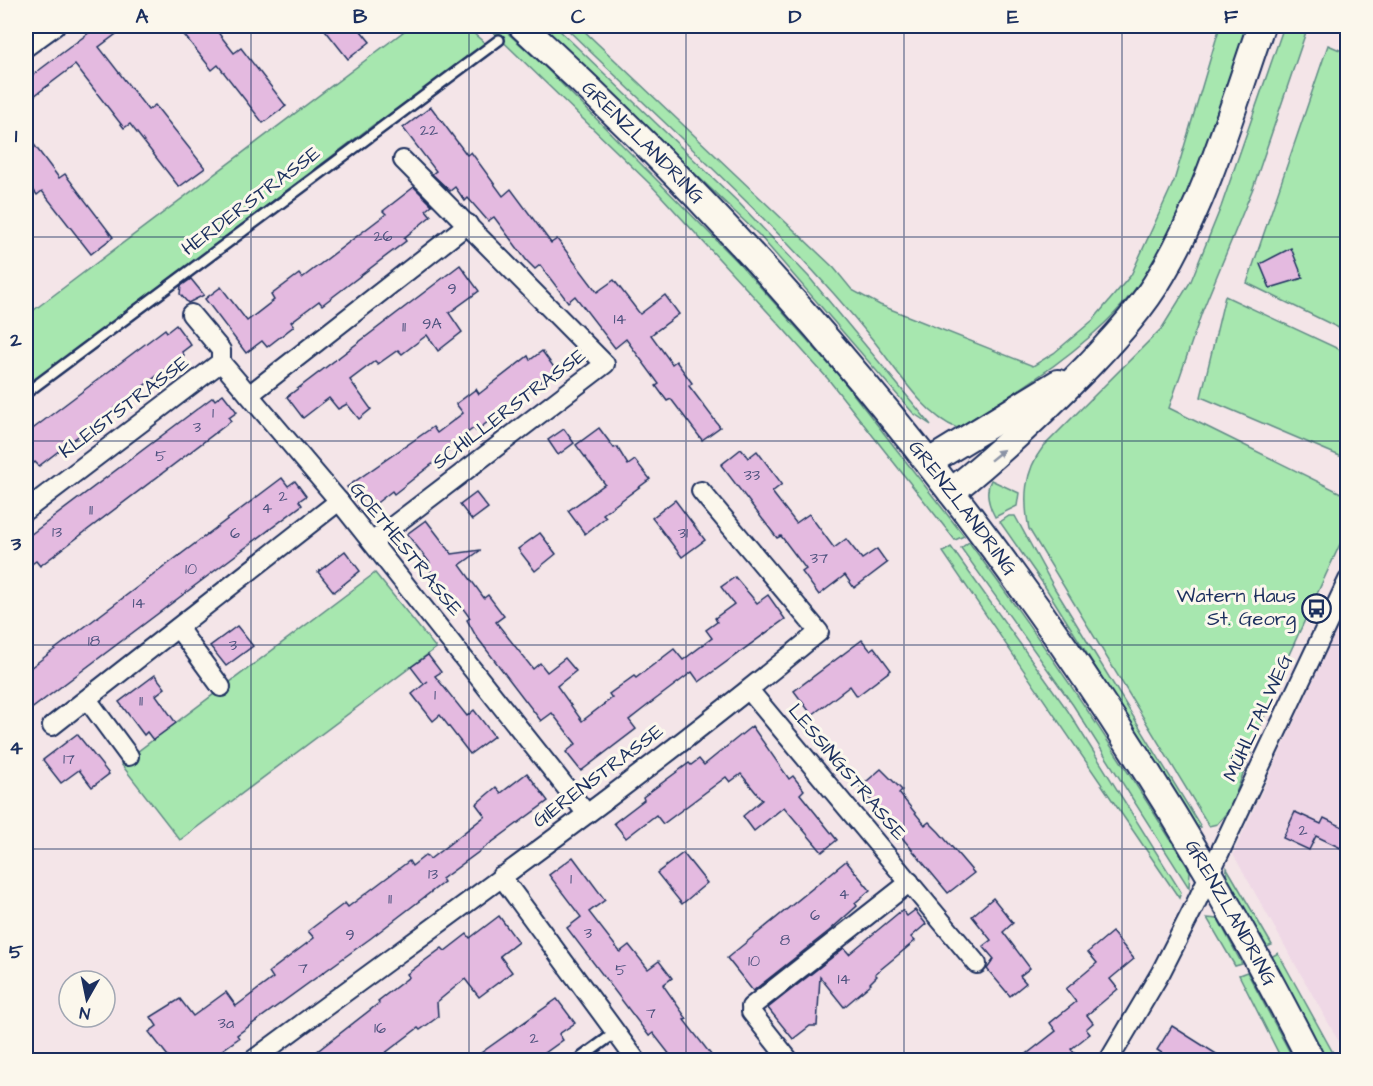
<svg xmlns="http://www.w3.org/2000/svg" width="1373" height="1086" viewBox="0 0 1373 1086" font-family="'Architects Daughter',sans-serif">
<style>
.built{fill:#efd8e6}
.green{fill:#a7e7af;stroke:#618b86;stroke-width:1.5}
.building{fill:#e4bae0;stroke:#1b2f5e;stroke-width:1.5}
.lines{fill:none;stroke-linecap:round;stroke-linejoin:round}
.service-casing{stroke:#1b2f5e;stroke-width:14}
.minor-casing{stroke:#1b2f5e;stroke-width:22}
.secondary-casing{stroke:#1b2f5e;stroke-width:30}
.service{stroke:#fbf7ec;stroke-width:9}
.minor{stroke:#fbf7ec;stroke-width:18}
.secondary{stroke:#fbf7ec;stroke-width:26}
.oneway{fill:#8b93a5}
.grid{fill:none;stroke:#1b2f5e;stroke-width:1.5;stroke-opacity:0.55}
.labels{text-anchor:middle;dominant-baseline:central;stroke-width:6;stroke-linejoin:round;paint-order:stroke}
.number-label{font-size:16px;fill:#4d527e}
.street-label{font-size:20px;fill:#1b2f5e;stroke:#fbf7ec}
.poi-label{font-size:20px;fill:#1b2f5e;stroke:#fbf7ec;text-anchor:end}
.neatline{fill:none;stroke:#1b2f5e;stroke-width:2}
.grid-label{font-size:20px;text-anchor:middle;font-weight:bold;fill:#1b2f5e}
</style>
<rect width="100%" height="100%" fill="#f4e5e8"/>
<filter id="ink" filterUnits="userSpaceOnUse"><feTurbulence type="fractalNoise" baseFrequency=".0167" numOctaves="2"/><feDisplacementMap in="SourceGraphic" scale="12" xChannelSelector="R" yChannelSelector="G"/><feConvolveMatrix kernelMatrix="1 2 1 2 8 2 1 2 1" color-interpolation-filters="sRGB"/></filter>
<g filter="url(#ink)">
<path class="built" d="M1347,608V1056L1233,854Z"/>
<g class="green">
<path d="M411,26H465L487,45L380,125L376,123L26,388V316Z"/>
<path d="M487,26H500L545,67L738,262L840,377L964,536L955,540L828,379L778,323L650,184Z"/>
<path d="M541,26H555L737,201L809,277L931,425L913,413L759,235Z"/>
<path d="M564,26H579L834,268L852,290L880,305L1033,366L1054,353L1093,320L1131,275L1174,181L1220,26H1248C1213,126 1185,246 1105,323C1061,365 1009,397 957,428C923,415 896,368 873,340C781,226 669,129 564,26Z"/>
<path d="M1284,26H1308L1253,188L1202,312L1169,408L1347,496V529L1280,674L1230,809L1217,824L1209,826L1029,529C1023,499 1024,472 1043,447L1162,328L1191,281L1221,207Z"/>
<path d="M1328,45L1347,53V332L1247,283Z"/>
<path d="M1225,296L1347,353V459L1201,397Z"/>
<path d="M991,480L1019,493L1017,506L995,517C989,506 984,493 991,480Z"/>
<path d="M1009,516H1015L1055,589L1201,827L1196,828L1044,585L1000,522Z"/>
<path d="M969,542C1048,649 1121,758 1190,871L1189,888L1073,705L961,548Z"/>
<path d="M951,547L1068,711L1181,892L1179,898L943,552Z"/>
<path d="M375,573L436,648L180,840L121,764Z"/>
<path d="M1227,868L1272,945L1267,947L1226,880Z"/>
<path d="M1207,918L1218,919L1242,964L1235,966Z"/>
<path d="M1278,953L1337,1060H1325L1271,957Z"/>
<path d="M1247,972L1294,1060H1282L1239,975Z"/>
</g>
<g class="building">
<path d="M98,26H127L99,47L148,110L155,105L205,168L179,187L130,124L124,128L75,65L26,102V80Z"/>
<path d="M177,26H213L234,53L241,48L286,106L263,123L218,65L212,70Z"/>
<path d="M322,26H357L370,42L348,59Z"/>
<path d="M431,107L467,155L471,152L503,196L511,189L551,243L557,239L597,292L614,280L640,314L665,295L679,314L651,335L672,364L676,361L692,383L689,386L720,427L702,440L671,399L667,401L656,386L659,384L626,339L615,348L575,296L568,302L540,265L535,269L527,261L494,217L488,221L468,198L465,201L455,187L450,191L432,174L436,171L403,128Z"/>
<path d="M26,134L59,178L65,174L113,237L91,254L42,191L37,195L26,180Z"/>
<path d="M414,187L432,205L426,210L431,216L404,238L406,241L322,305L319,301L291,322L294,326L267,347L262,341L246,353L205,299L221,287L247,321L274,300L271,295L299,274L302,278L386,214L383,211Z"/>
<path d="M1291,248L1303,278L1270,288L1260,264Z"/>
<path d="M460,265L479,291L449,313L462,332L438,351L427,335L402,354L398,350L378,364L375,361L350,380L371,409L359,419L347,404L338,409L329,398L303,418L287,397Z"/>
<path d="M191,279L204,295L188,303L180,294L181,286Z"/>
<path d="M176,325L191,345L182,352L184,355L39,466L35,462L26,470V434L165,329L167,332Z"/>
<path d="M542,351L556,370L476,431L474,428L448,447L450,450L394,494L392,491L374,505L367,496L358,503L347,487L433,427L437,433L463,413L456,404L476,389L479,394L528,356L530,360Z"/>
<path d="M223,394L237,412L229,418L231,421L40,566L36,561L26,568V538L213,397L215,400Z"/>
<path d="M599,428L614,448L617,447L628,465L635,460L650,479L603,514L606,517L585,534L568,511L605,484L576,445Z"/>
<path d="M564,429L574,443L558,455L548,440Z"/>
<path d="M741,449L748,458L757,451L782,484L772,492L796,523L809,514L834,548L846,539L862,559L877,549L887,563L854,588L845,575L819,595L802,572L806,569L781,536L777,538L721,465Z"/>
<path d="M282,478L288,486L295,481L306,496L299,501L302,505L26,713V671Z"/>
<path d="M476,493L488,508L472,520L460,505Z"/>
<path d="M675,500L705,540L682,557L652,518Z"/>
<path d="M426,520L452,554L481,550L460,565L484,598L488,595L504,616L496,622L533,669L540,663L547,672L565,658L576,671L557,686L582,721L612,698L609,694L634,676L636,678L674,649L683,660L712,638L706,630L717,622L715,618L734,604L721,587L735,577L757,603L768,595L785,619L699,682L692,672L652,702L629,720L636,729L581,771L566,752L576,744L552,713L541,721L476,636L467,620L470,618L448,588L445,590L427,566L430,563L407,534Z"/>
<path d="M540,533L556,554L535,571L518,549Z"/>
<path d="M345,551L360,571L334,592L318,572Z"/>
<path d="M237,626L253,646L226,666L210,646Z"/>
<path d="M862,640L870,650L874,647L891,670L857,696L850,686L812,715L794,691Z"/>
<path d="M428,655L441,672L435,676L467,716L474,710L494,736L470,754L440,715L433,721L412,694L428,681L424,684L411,667Z"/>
<path d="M155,675L165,688L156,695L176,723L153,740L147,732L144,735L119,702Z"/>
<path d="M752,726L789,779L793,776L804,790L800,794L837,840L822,852L784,807L754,831L743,816L762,800L741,774L730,782L726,777L663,824L656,815L626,838L614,823L644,800L643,797L689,763L691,765L699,759L704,765Z"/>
<path d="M77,734L109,774L92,787L79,770L61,783L43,760Z"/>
<path d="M881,769L902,790L899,793L925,825L929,822L939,832L974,873L948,893L860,787Z"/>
<path d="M527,773L548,801L442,879L444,882L371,938L237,1035L239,1038L208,1060H171L149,1032L157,1026L151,1017L180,999L193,1016L226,992L236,1006L273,978L269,972L314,938L308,931L345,903L348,907L409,861L412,866L426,855L430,859L485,816L476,804L496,787L501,793Z"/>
<path d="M1295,812L1321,824L1324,818L1347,829V851L1316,836L1309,850L1283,838Z"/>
<path d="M683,853L707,883L682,904L657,873Z"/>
<path d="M573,857L605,900L589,912L620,952L629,945L648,969L659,961L672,978L663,985L687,1019L684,1020L715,1060H674L653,1033L649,1036L567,928L581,917L549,875Z"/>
<path d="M846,861L870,890L855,903L857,906L829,931L753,991L727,958Z"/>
<path d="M993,898L1013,923L1003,932L1030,968L1020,976L1026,983L1010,996L987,969L994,959L983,946L991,940L972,916Z"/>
<path d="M902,910L907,916L915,910L926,924L911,937L915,941L875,974L877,976L870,983L871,984L844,1007L820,977L817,1026H810L793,1039L768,1008L844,948L849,954Z"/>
<path d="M499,916L518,942L500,956L512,972L479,997L465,979L437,1002L438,1017L420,1030L418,1028L376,1060H306L379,1003L378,1001L409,977L407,974L442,948L445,951L467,934L470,938Z"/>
<path d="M1112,932L1134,959L1110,979L1118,989L1087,1015L1093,1023L1086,1029L1090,1034L1071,1049L1080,1060H1019L1056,1031L1050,1023L1076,1002L1066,989L1097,963L1088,952Z"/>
<path d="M557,999L575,1023L559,1034L563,1040L535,1060H471Z"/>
<path d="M1172,1026L1226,1060H1173L1157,1050Z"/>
</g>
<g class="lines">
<defs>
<g id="service">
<path d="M26,393L499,40"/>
<path d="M578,1060L615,1033"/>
</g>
<g id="minor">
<path d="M26,47L55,26"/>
<path d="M191,314L221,350V362L339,501L587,814"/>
<path d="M249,395L468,224"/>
<path d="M26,510L221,362"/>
<path d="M372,542L605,364L403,160"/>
<path d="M178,628L221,687"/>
<path d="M749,690L977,964"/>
<path d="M87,699L129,756"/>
<path d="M52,726L339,501"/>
<path d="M501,876L636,1060"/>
<path d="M751,1007L910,882"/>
<path d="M751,1012L789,1060"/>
<path d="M253,1060C443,919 637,783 819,632L701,491"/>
<path d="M1109,1060L1161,972L1195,905L1348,580"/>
</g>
<g id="secondary">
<path id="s1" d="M522,26C845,320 1112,671 1311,1060"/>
<path d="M929,462L1058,383"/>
<path d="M951,492C1000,453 1044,411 1088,366C1115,337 1142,309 1162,274C1207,198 1232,109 1261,26"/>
</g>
</defs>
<use href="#service" class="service-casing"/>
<use href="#minor" class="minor-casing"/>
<use href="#secondary" class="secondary-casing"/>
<use href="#service" class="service"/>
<use href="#minor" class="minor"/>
<use href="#secondary" class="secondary"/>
</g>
<defs><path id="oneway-solid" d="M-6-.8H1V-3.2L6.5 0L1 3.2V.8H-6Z" transform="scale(1.5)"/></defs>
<use class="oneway" href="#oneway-solid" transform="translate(997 455) rotate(-39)"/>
</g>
<path class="grid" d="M251,26V1060M469,26V1060M686,26V1060M904,26V1060M1122,26V1060M26,237H1348M26,441H1348M26,645H1348M26,849H1348"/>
<defs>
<symbol id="bus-ring" viewBox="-11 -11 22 22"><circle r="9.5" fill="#fbf7ec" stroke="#1b2f5e" stroke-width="1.5"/><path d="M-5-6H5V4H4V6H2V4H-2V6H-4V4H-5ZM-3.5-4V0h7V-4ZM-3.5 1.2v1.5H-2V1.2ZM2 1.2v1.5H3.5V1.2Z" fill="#1b2f5e"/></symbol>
</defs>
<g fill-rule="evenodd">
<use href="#bus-ring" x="1300" y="592" width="33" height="33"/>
</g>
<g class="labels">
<g class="number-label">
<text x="429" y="130">22</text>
<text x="383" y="236">26</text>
<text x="452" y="289">9</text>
<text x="620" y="319">14</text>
<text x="432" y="324">9A</text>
<text x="404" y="327">11</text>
<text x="213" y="413">1</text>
<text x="197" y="427">3</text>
<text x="161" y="456">5</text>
<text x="752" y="475">33</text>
<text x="283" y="496">2</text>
<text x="267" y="508">4</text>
<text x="91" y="510">11</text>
<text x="57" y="532">13</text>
<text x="235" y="533">6</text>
<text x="683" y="533">31</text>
<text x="819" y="558">37</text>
<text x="191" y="569">10</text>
<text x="139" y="603">14</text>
<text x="94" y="641">18</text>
<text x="233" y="645">3</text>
<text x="435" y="695">1</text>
<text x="141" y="701">11</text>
<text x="69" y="759">17</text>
<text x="1303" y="830">2</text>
<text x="433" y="874">13</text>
<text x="571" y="879">1</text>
<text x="844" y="894">4</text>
<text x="390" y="899">11</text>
<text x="815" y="915">6</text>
<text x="588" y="933">3</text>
<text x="350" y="935">9</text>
<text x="785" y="940">8</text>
<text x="754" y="961">10</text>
<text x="303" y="968">7</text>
<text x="621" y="970">5</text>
<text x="844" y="979">14</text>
<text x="651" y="1013">7</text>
<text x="226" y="1023">3a</text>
<text x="380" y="1028">16</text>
<text x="534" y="1038">2</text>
</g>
<g class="street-label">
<text stroke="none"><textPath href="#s1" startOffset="168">GRENZLANDRING</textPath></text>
<text transform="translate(251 201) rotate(-37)">HERDERSTRASSE</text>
<text transform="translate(124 407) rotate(-37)">KLEISTSTRASSE</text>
<text transform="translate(509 409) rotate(-37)">SCHILLERSTRASSE</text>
<text stroke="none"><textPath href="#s1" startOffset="654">GRENZLANDRING</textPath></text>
<text transform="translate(406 549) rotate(51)">GOETHESTRASSE</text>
<text transform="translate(1258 718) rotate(-65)">MÜHLTALWEG</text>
<text transform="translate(847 772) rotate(50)">LESSINGSTRASSE</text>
<text transform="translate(598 776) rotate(-37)">GIERENSTRASSE</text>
<text stroke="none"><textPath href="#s1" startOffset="1140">GRENZLANDRING</textPath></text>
</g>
<g class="poi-label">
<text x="1296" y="596">Watern Haus<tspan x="1296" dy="23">St. Georg</tspan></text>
</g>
</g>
<rect width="1373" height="1086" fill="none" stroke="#fbf7ec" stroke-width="66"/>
<g transform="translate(87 999) rotate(189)"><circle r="28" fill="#fbf7ec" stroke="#a1a7b3" stroke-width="1.5"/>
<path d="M0-4.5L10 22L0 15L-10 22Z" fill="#1b2f5e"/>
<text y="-9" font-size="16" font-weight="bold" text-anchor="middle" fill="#1b2f5e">N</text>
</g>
<rect x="33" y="33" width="1307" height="1020" class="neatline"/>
<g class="grid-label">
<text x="142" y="23">A</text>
<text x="360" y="23">B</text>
<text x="578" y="23">C</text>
<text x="795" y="23">D</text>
<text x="1013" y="23">E</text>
<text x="1231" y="23">F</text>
<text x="16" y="142">1</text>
<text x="16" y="346">2</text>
<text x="16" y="550">3</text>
<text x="16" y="754">4</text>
<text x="16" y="958">5</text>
</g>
</svg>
